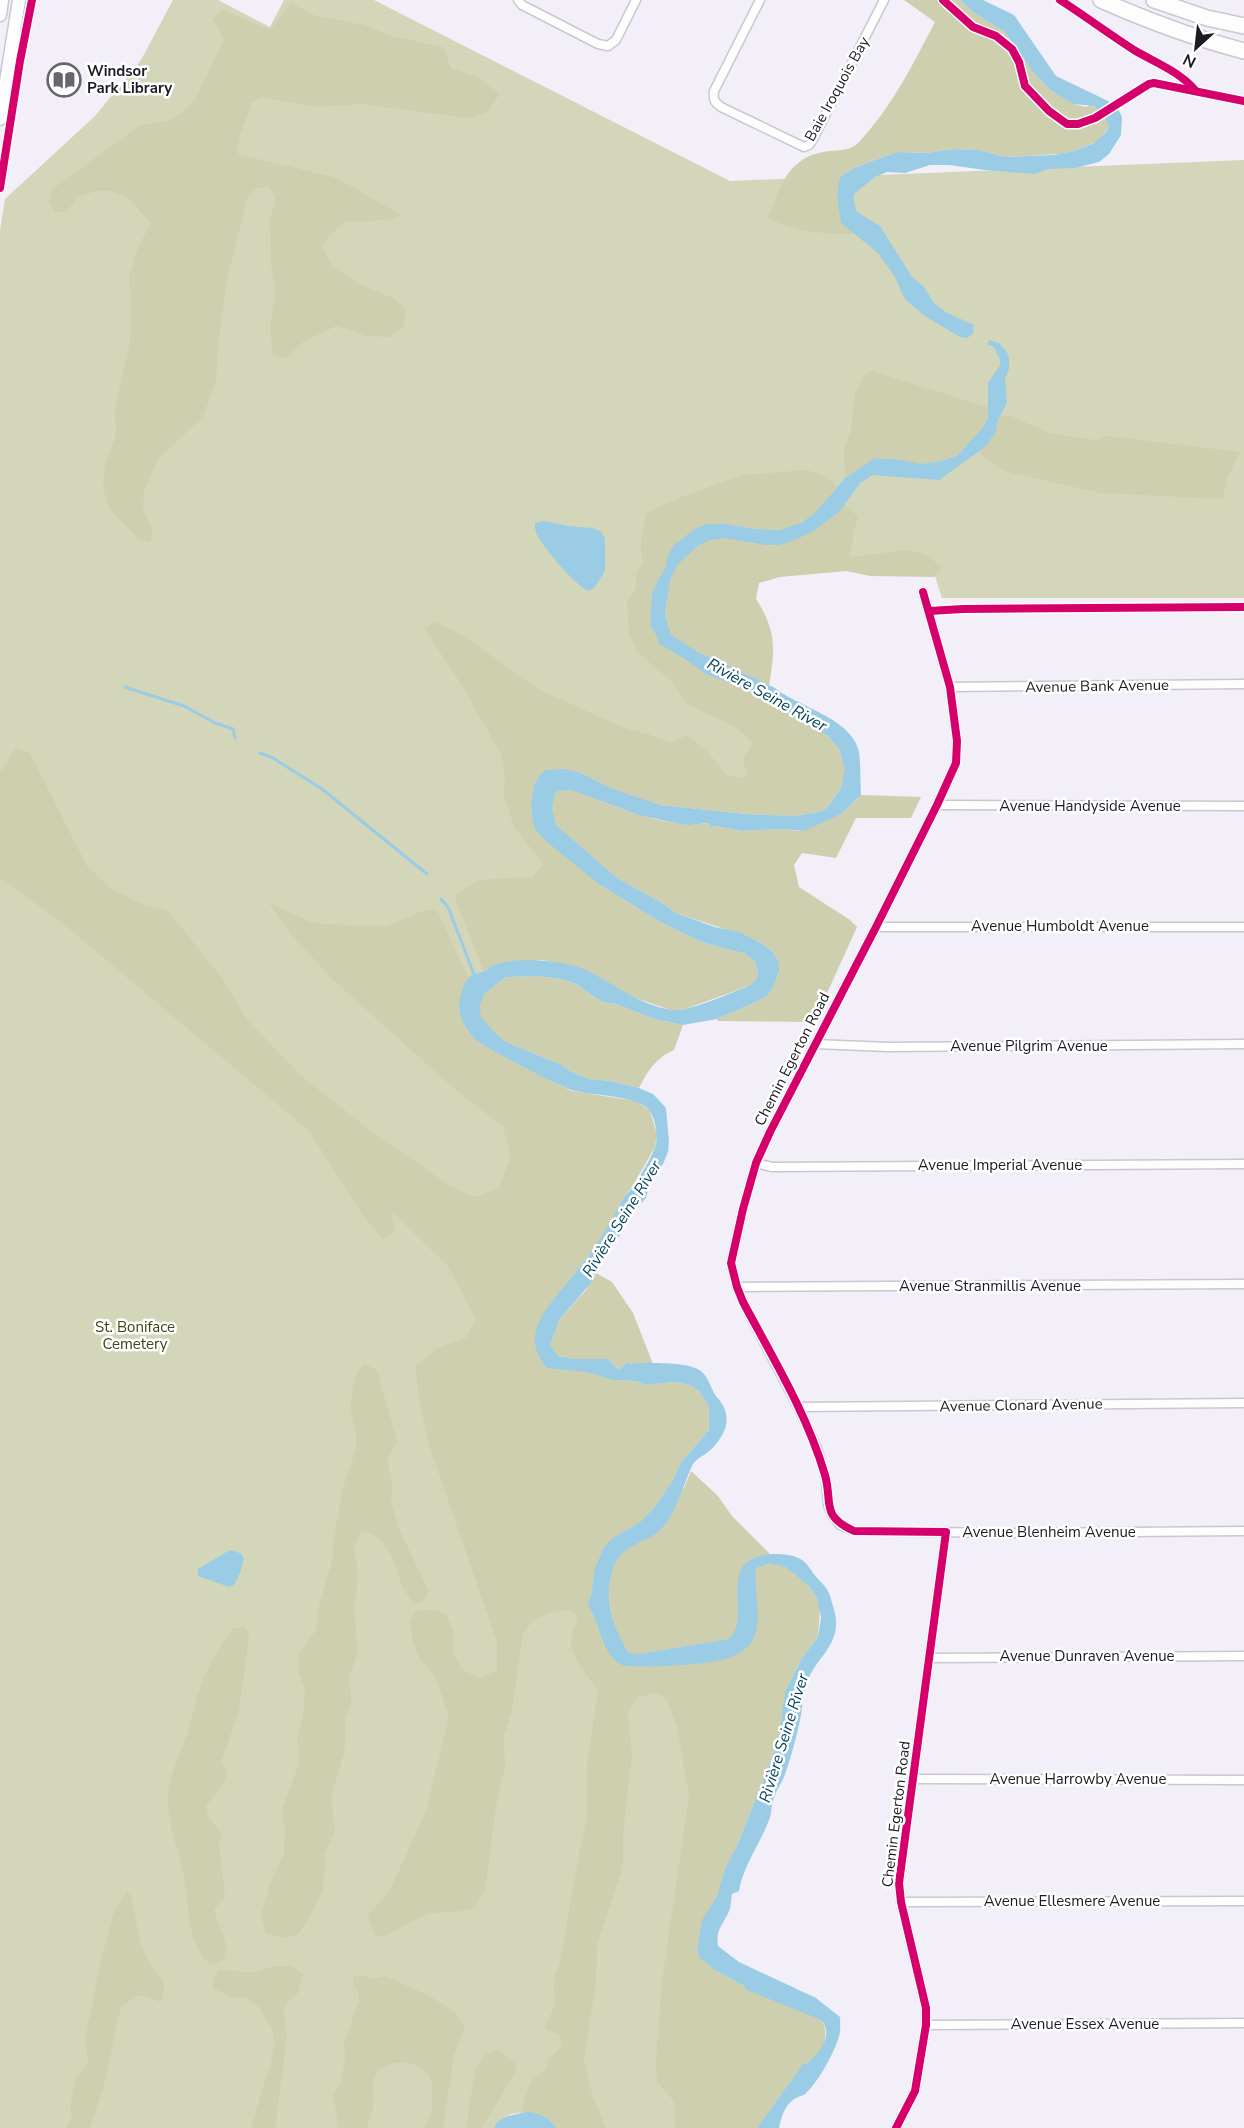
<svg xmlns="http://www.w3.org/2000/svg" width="1244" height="2128" viewBox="0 0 1244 2128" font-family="'Nunito Sans',sans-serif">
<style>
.green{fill:#d4d6b9}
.forest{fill:#cdcfaf}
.water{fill:#9acce5}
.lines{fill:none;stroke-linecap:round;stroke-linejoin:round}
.stream{stroke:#9acce5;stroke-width:3}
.street-casing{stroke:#cac7d0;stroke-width:11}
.secondary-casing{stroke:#cac7d0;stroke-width:15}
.highway-casing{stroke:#cac7d0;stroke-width:18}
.street{stroke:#fdfdfe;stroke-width:8}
.secondary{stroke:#fdfdfe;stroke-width:12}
.highway{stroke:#fdfdfe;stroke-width:15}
.cycleway-casing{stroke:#fff;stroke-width:11}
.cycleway{stroke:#d6006c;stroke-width:8}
.labels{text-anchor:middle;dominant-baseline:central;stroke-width:5;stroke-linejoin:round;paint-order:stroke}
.poi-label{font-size:15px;font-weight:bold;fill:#1d1a24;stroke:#fff;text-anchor:start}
.street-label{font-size:15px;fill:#1d1a24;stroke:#fff}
.park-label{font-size:15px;fill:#414413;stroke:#fff}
.water-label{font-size:16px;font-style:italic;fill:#05465c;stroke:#fff}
</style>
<rect width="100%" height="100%" fill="#f2eff8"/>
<path class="green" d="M173,0H218L270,27L284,0H374L730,181L1244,160V598H942L932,567L909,558L652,593L828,736L714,810L660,805L600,885L484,972L474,974L522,1065L547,1310L673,1480L809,1586L780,1730L697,1950L803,2064L757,2128H557C542,2110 507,2105 494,2128H0V230L5,199L95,116L141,60Z"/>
<g class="forest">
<path d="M904,0H960L973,12L1005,32L1033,72L1050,90L1073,104L1086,107L1091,105C1099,109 1106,118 1109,127L1098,141L1074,151L1060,154L1006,157L980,150L955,149L925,153L905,152L888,155L854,168L841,176L839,181L837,197L841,223L856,234C827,234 793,233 768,217C782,184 788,156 829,151C840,150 851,151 859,142C892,107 913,64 935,22Z"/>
<path d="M291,3L316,16L365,25L391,36L443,47L451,68L482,79L499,95L487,112L468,118L361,104L316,107L262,97L251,103C247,120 236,137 238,154L337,178L401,215L387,220L346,222L332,233L322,246L331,265L361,285L393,298L406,310L403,327L390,337L365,336L351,330L336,326L303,342L287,358L273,356L270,328L275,291L271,264L270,220L275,197L269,186L255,189L247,198L227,280L218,344L216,381L203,417L159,458L144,491L143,510L152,528L151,542L138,539L114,514L106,502L103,482L105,466L116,434L115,407L129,346L131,323L129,276L138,247L151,223L129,199L111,191H97L78,197L67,211L55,213L49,202L51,190L139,126L167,121L180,114L195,100L224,40L213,19L223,10L270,30Z"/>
<path d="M872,371L990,408L984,426L957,456L941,461L921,464L881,458L868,462L845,478L844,450L851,431L855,394L863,376Z"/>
<path d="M1001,416H1011L1050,433L1095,440L1109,436L1240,452L1227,479L1223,499L1101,493L1004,471L979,453L993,437Z"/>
<path d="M807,470L824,475L837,486C829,495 822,507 813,515C788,536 755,529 726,524L667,557L666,567L658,580L652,593L650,625L658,638L706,674L758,694L828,736L839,749L846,769L841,788L827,808L818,812L794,816L747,814L660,805L610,788L581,773L540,775L534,785L531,805L600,885L662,923L704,943L746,954L755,962L758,974L755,981L749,986L685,1009L673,1011L627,995L588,971L543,960L501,964L491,967L484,972L454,895L479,880L532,877L543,864L514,827L504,796L505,775L501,755L465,690L424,628L436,622L464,636L538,689L627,729L645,733L672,743L687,735L707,751L727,775L743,778L747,776L743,759L753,743L737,728L687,704L670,680L637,652L629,633L627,603L636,588V572L643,564C639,546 642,531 647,513L666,503L741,475Z"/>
<path d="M844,505L858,516L849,557L906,550L925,554L942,567L934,577L870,576L846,571L780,577L759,583L756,599C777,631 775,650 769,686L698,652L671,635C665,617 665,593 671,576C679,556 703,537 725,538C743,538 761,549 779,545C792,543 827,518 840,511Z"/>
<path d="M16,748L30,753L87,866L110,888L142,904L168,911L222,978L246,1018L299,1074L366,1127L450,1186L474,1197L499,1188L511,1156L503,1127L450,1085L332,979L291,934L269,903L313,923L347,925L387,926L425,910H437L468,977L460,998L459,1011L466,1030L480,1044L572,1091L636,1101L650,1111L657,1134L655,1147L632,1187L622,1199L616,1214L600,1240L547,1310V1368L587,1371L613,1380L635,1381L646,1385L675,1382L690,1385L699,1391L709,1407V1430L681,1462L673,1480L654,1507L639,1523L611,1539L603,1549L594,1571L592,1592L588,1605L593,1613L604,1648L639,1667L717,1661L744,1650L756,1630L755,1580L756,1568L770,1563L785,1567L809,1586L817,1598L820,1608L818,1637L802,1658L785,1692L780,1730L774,1752L737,1846L726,1866L717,1896L702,1920L697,1950L699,1957L715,1970L744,1986L821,2020C832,2033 821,2062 803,2064L757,2128H675L674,2101L657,2082L656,2059L662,1981L689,1795L677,1728L667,1699L656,1693L637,1697L628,1712L632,1755L623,1835V1867L597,1945L596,1982L584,2060L593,2098L606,2128H557C547,2116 537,2110 521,2113L527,2090L533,2078L545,2070L549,2059L562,2045L560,2035L546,2029L545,2024L552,2012L555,2000L553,1982L560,1962L579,1854L587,1819V1766L598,1691C588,1676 571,1659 571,1640C571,1632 577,1625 577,1617L569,1610L548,1614L533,1620L523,1634L512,1710L504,1735L505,1766L497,1800L485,1890L474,1908L456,1912L428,1913L383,1937L374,1935L368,1916L390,1890L426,1811L449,1716L435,1677L419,1658L413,1641L410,1622L415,1611C428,1609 434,1609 447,1615L454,1635V1654L462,1670L479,1677L497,1671V1642L429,1445L418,1396L416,1366L437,1348L465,1339L476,1320L448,1266L391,1211L395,1230L383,1240L362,1214L309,1131L60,921L0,878V772Z"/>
<path d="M571,790C609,805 669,830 709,823L711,828L716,826L742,831L781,829L798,831L841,814L861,795L921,797L911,818H856L836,858L802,853L794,865L799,887L850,920L857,927L814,1022L718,1021L717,1019L758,1001L768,995L778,974V960L773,952L763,944L746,936L676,913L664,904L617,878L556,825L552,808L555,793L557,791Z"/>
<path d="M536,976L562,979L576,984L602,1002L616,1004L654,1019L683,1025L674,1050C656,1058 648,1070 639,1088L611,1081L589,1079L570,1071L560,1064L506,1042L493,1031L481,1017L480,1006L484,994L506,977Z"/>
<path d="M596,1273L612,1282L633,1313L653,1364L626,1363L619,1370L608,1359H574L555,1354L550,1345L559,1320L586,1290Z"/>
<path d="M364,1364L377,1370L397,1441L387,1460L393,1487L391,1502L399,1529L429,1592L423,1601L417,1604C389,1585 407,1546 361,1530L354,1548L358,1574L354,1611L358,1652L350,1675L351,1704L345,1721V1748L331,1799L335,1831L324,1854L326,1865L322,1892L310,1916L298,1934L284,1938L266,1933L261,1915L270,1884L284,1853L285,1827L281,1813L299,1763L297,1739L303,1715L305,1691L298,1669V1655L316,1630L319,1605L333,1558V1541L343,1488L356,1449V1434L350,1410L354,1378Z"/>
<path d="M691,1471L718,1496L732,1516L771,1555L758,1556L745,1564C741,1571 738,1579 738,1587C736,1604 743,1625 729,1639L639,1654L628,1652L617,1635L613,1623L609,1589L610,1578L616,1561L627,1549L662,1528L679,1500Z"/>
<path d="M244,1626L249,1633L245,1669L238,1714L221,1762L227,1772L224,1783L206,1806L209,1818L222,1834L219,1844L225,1897L214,1910L227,1947L224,1960L211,1965C189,1947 189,1916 186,1889C182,1859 168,1830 168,1800C168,1776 180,1755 187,1734C192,1718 195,1701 201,1685C209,1665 220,1647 232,1629Z"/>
<path d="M127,1891L131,1896C136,1916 138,1942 148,1960C153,1968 160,1974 163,1983C166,1989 163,1995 161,2002L138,1995L121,2007L103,2089L90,2128H67L72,2116L70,2108L75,2080L88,2063L85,2036L94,1999L98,1971L114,1913Z"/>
<path d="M275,1966H291L303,1974L298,1993L286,2004L284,2011L287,2037L275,2128H251L271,2062L274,2043L273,2030L258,2006L246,1998L230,1997L213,1988L215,1977L219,1969L250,1973Z"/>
<path d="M359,1975L374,1979L385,1976L428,1995L453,2011L465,2027L454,2055L443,2128H424C430,2120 432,2112 432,2102C432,2093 434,2083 429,2075C418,2060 387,2057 376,2074C370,2083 375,2095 373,2106C372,2113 369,2121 367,2128H334L338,2125L333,2094L341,2082L345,2058L344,2043L359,2001L358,1992L353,1985V1977Z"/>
<path d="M498,2049L516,2064L515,2073L482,2128H466L475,2070L485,2054Z"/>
</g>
<g class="water">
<path d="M960,0H983L1014,15L1056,76L1108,101L1118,109L1122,117L1121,135L1109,154L1099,162L1075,168L1048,169L1034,174L985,170L949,165H930L905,173L887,172L875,177L855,193L853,198L857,212L880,226L912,277L924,287L934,303L947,313L974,325L973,334L967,338L960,337L925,316L908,302L904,298L895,277L878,253L841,223L837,197L839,181L841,176L854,168L888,155L901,152L925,153L955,149L980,150L1006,157L1054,155L1074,151L1094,143L1106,132L1109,127L1105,118L1094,106L1073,104L1050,90L1033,72L1005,32L973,12Z"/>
<path d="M989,340L999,343L1006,351L1009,358V369L1005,379L1007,402L997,423L996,432L985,447L939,480L873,475L860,483L840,511L812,532L792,541L779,545H765L725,538L710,540L699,545L677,565L670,580L665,614L671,635L698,652L775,688C798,707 852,718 859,752C861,766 860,781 861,795L841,814L804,831L781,829L742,831L716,826L711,828L709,823L689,825L675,823L639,815L571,790L557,791L555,793L552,808L556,825L617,878L664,904L676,913L715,927L739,932L763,944L773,952L778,960L779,970L774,985L768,995L758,1001L717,1019L683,1025L654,1019L616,1004L602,1002L576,984L562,979L536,976L506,977L484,994L480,1006L481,1017L493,1031L506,1042L560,1064L570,1071L589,1079L611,1081L639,1088L653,1094L666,1108L669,1141L668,1152L663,1164L651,1180L646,1198L634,1210L617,1240L603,1255L591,1283L559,1320L550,1345L558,1356L574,1359H608L619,1370L626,1363C645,1364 688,1360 702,1372C709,1378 711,1389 716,1396C725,1406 729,1415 725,1429C722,1436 716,1446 709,1451C704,1456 695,1459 692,1466C683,1485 676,1516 659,1531C645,1543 622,1545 614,1566C602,1594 612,1627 628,1652L639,1654L729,1639C748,1620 728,1586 744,1565C754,1552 783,1552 796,1557C808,1561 810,1571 818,1579C828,1589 829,1591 833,1606C846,1646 814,1655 805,1688C803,1697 802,1706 801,1715C797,1735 791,1758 784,1777C781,1784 776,1791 774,1798C771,1805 772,1813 769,1820C760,1844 743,1866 739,1891L732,1894C731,1899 731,1905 730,1909C724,1924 715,1929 718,1946L739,1962L816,1998L840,2017C840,2023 841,2030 839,2036C836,2050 817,2084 806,2093C803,2096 802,2095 798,2097C786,2102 781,2116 779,2128H757L803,2064L808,2063C820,2052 834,2034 821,2020L747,1990L744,1986L715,1970L699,1957L697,1950L702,1920L717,1896L726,1866L737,1846L774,1752L780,1730L785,1692L802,1658L818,1637L821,1617L817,1598L809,1586L785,1567L770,1563L756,1568C753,1590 763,1617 754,1637C749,1651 731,1658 717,1661C704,1664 630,1670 620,1664C599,1650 601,1624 588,1605L592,1592L594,1571L603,1549L611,1539L639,1523L654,1508L673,1480L681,1462L709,1430V1407L699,1391L690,1385L675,1382L646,1385L635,1381L613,1380L587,1372L547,1368C540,1360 533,1347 535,1335C539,1313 558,1295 571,1278C590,1254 608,1230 621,1202C623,1197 628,1193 632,1188C639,1178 653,1156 656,1144C658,1135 655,1117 649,1110C635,1095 595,1096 575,1091C563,1088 483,1047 475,1039C464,1028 457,1014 460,998C462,991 465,979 472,975C476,973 481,973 485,971C490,969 487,968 492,966C515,956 568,960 590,972C617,986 640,1005 672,1010C686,1013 733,992 749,986L755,981L758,974L755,962L746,954L704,943L662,923L600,885L547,842L535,829L533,821L531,805L534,785L540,775L546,770L564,769L581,773L610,788L660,805L747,814L794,816L818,812L827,808L841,788L845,769L839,749L828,736L758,694L706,674L685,659L658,643V638L650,625L652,593L658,580L666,567L667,557L675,544L695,529L707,524H726L755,529L779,530L801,523L814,514L845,478L875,458L902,460L921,464L941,461L957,456L984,426L988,416V383L1000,365V360L994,347L987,344Z"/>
<path d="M543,521L568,526L592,528L600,531L605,538V571L595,587L589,591C576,587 542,546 536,533C535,528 535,528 535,523Z"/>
<path d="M230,1550L240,1553L244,1558L240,1573L234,1585L229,1587L198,1576V1569Z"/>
<path d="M527,2112C541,2113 548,2118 557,2128H494C500,2115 514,2115 527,2112Z"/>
</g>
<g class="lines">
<g class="stream">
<path d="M125,687L184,706L215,723L233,729L235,738"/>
<path d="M260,753L273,758L322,789L427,874"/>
<path d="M441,899L448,907L475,977"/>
</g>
<defs>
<g id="street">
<path d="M518,0L522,5L598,44L608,46L616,40L636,0"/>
<path d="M760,0L714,91C713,99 714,102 721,107L804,147L809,145L813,139L884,0"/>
<path d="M923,592L950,687L957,741L956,763L937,805L876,927L770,1132L756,1163L743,1209L731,1263L737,1287L743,1302L798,1407L817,1448L826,1479L828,1505L832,1515L840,1525L854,1531L1008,1533L1244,1531"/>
<path d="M950,687L1244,684"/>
<path d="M937,805L1244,806"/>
<path d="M876,927H1244"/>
<path d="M815,1044L888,1047L1244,1044"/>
<path d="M756,1163L772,1167L1244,1164"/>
<path d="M737,1287L1244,1284"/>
<path d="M798,1407L1244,1403"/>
<path d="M930,1658L1244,1656"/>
<path d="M913,1779L1244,1780"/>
<path d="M901,1902L1244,1901"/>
<path d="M926,2025L1244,2023"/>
<path d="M896,2128L915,2091L926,2025V2008L901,1902L899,1883L946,1532"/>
</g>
<g id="secondary">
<path d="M0,15L2,0"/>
<path d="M0,119L19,0"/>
</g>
<g id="highway">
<path d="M1101,0C1148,21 1194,38 1244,51"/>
<path d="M1154,0L1207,18L1244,26"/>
</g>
</defs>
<use href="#street" class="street-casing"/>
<use href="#secondary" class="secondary-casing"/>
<use href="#highway" class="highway-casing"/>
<use href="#street" class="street"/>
<use href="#secondary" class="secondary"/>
<use href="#highway" class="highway"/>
<defs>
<g id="cycleway">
<path d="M943,0L973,27L996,36L1012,49L1019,62L1025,86L1049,111L1067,124H1078L1095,118L1149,84L1154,83L1244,101"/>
<path d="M1060,0C1085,16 1109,34 1134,50C1156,63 1179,71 1196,91"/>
<path d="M0,188L20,61L32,0"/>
<path d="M929,611L963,609L1244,607"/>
<path d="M896,2128L915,2091L926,2025V2008L901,1902L899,1883L946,1532L854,1531C820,1515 833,1504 825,1475C807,1414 773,1358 743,1302L737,1287L731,1263L743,1209L756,1163L770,1132L876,927L937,805L956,763L957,741L950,687L923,592"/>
</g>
</defs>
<use href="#cycleway" class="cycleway-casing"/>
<use href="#cycleway" class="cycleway"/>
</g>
<defs>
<symbol id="library-ring" viewBox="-11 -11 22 22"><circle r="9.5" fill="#fff" stroke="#68656e" stroke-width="1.5"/><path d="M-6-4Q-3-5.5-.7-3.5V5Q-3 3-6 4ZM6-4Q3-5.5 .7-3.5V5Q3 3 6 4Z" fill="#68656e"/></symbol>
</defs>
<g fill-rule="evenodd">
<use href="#library-ring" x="45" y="61" width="38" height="38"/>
</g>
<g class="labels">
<g class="poi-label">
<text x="87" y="71">Windsor<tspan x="87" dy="17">Park Library</tspan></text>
</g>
<g class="street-label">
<text transform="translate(837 89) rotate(-61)">Baie Iroquois Bay</text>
<text transform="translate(1097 686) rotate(-1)">Avenue Bank Avenue</text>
<text x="1090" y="806">Avenue Handyside Avenue</text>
<text x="1060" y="926">Avenue Humboldt Avenue</text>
<text x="1029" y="1046">Avenue Pilgrim Avenue</text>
<text transform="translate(792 1059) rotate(-63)">Chemin Egerton Road</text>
<text x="1000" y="1165">Avenue Imperial Avenue</text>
<text x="990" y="1286">Avenue Stranmillis Avenue</text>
<text transform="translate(1021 1405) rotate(-1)">Avenue Clonard Avenue</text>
<text x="1049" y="1532">Avenue Blenheim Avenue</text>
<text x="1087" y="1656">Avenue Dunraven Avenue</text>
<text x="1078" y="1779">Avenue Harrowby Avenue</text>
<text transform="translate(896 1814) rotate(-83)">Chemin Egerton Road</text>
<text x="1072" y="1901">Avenue Ellesmere Avenue</text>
<text x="1085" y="2024">Avenue Essex Avenue</text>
</g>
<g class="park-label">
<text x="135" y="1327">St. Boniface<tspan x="135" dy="17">Cemetery</tspan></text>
</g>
<g class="water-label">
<text transform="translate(767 695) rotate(29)">Rivière Seine River</text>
<text transform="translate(622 1219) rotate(-58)">Rivière Seine River</text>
<text transform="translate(784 1738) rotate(-73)">Rivière Seine River</text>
</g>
</g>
<g transform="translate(1196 48) rotate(207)" stroke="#ffffff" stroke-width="4.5" paint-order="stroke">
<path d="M0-4.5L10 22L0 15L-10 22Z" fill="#1d1a24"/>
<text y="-9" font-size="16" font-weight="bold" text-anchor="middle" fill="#1d1a24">N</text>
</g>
</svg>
